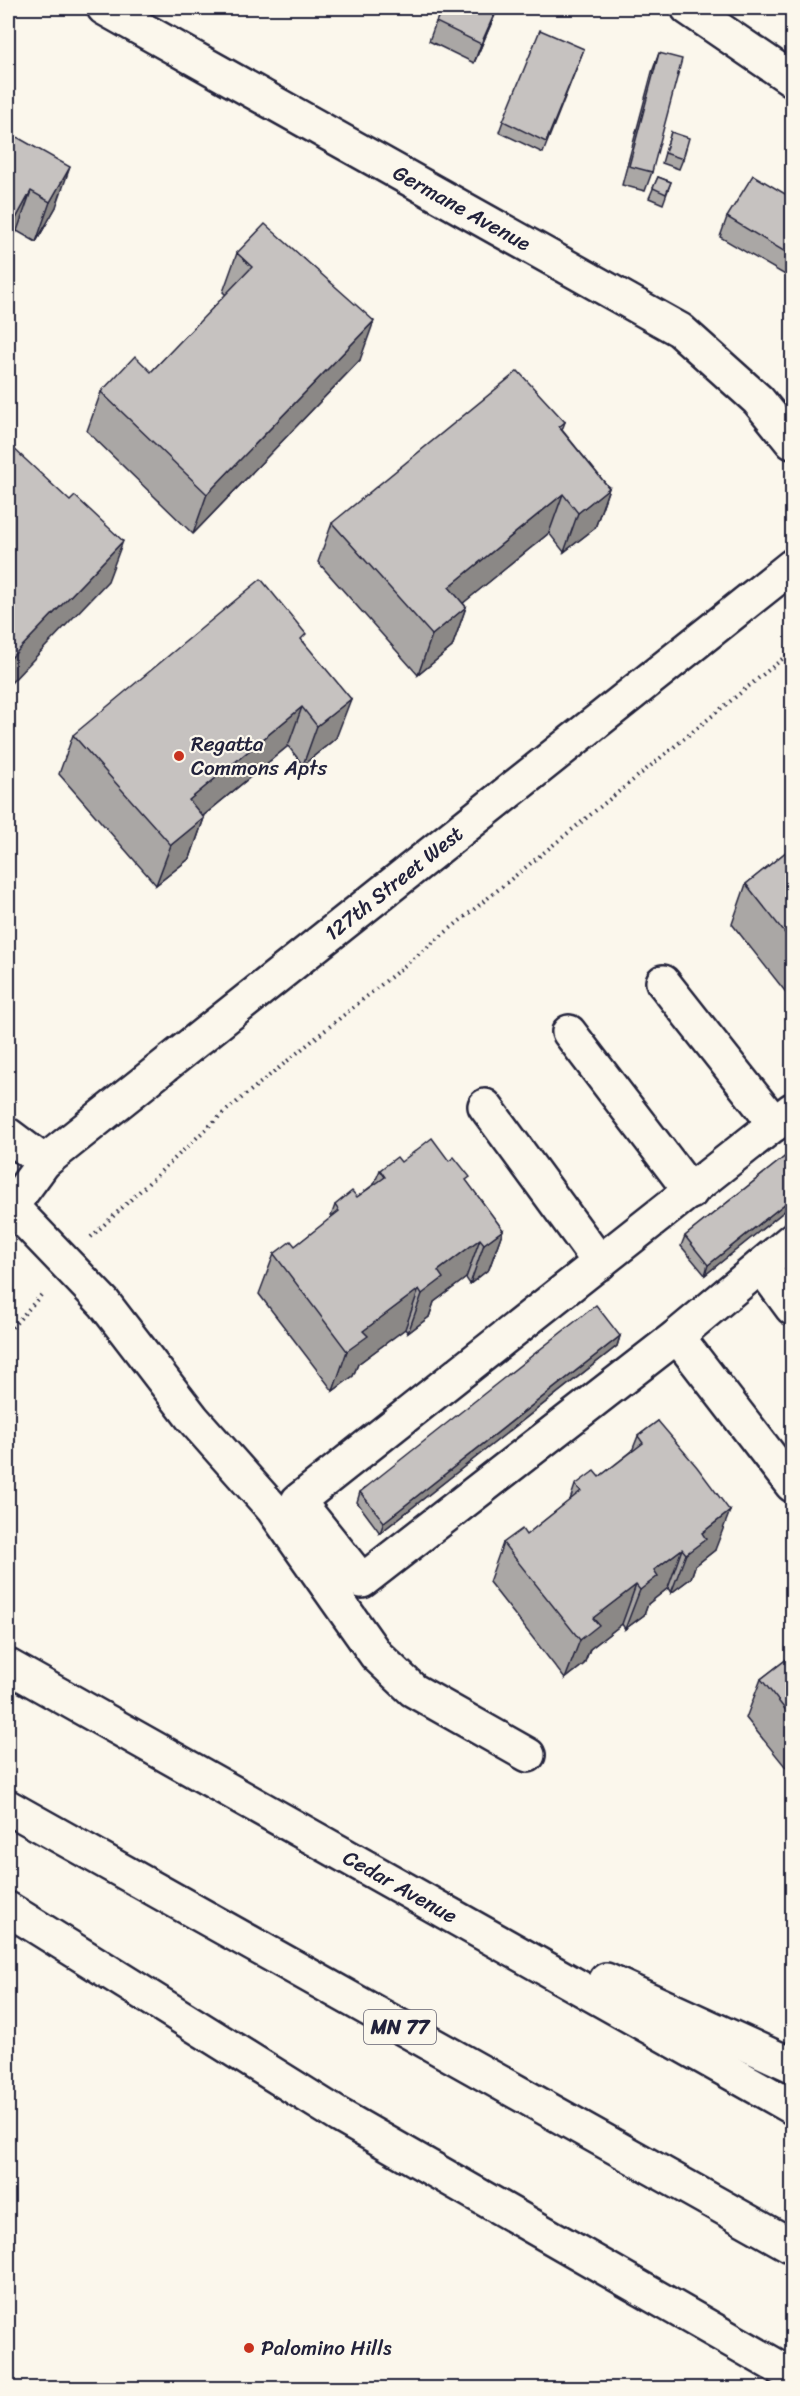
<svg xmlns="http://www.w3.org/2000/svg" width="800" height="2396" viewBox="0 0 800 2396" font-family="Sriracha,sans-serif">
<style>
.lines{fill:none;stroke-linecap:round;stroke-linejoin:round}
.minor-casing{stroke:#22223b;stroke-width:38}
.highway-casing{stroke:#22223b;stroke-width:38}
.path{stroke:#22223b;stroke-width:4;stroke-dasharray:1.5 4.5;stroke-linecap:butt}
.minor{stroke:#fbf7ec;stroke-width:33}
.highway{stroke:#fbf7ec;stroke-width:33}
.wall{fill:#aaa7a5;stroke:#22223b;stroke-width:1.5}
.shaded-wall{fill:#8b8886;stroke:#22223b;stroke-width:1.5}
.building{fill:#c6c2c0;stroke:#22223b;stroke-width:1.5}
.poi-dot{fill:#c8321e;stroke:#fbf7ec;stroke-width:2}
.labels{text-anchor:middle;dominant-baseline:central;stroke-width:4.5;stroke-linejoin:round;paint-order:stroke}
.shield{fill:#fbf7ec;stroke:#636270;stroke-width:1.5}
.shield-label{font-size:20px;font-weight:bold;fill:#22223b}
.street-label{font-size:21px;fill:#22223b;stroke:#fbf7ec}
.poi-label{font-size:21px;fill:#22223b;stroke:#fbf7ec;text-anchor:start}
</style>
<rect width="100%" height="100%" fill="#fbf7ec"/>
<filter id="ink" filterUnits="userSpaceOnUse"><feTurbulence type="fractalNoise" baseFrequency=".0167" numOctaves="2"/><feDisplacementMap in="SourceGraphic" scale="12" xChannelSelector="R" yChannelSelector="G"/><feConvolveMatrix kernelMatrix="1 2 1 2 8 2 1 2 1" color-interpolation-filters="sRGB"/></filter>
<g filter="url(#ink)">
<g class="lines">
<defs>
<g id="minor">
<path id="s1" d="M104,8L680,330L758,400L792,442"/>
<path d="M688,8L792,79"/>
<path d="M663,982L775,1124"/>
<path d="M569,1032L691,1192"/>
<path d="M485,1106L600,1263"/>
<path d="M792,1110L298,1501L362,1581L677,1336L792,1240"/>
<path d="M11,1206L104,1303L193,1419L273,1509L376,1655L413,1690L528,1755"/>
<path id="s2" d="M8,1211L44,1162L792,566"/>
<path d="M761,1266L792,1308"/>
<path d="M677,1336L792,1485"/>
</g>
<g id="highway">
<path d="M8,1135L44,1162"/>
<path id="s3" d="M8,1666L792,2107"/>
<path d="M8,1807L792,2246"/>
<path d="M8,1909L340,2116L792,2375"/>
<path d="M606,1980L792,2065"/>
</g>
</defs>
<use href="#minor" class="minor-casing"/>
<use href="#highway" class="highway-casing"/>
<g class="path">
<path d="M91,1237L222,1114L792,651"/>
<path d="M8,1332L43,1293"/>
</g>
<use href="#minor" class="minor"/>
<use href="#highway" class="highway"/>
</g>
<g class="wall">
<path d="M498,8L474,63L429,41L436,22Z"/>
<path d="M584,49L543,153L499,132L503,121Z"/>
<path d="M659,53L652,172L645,191L622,185L652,72Z"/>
<path d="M8,132L56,207L36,242L17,231Z"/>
<path d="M671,132L683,159L679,169L662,163Z"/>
<path d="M658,177L671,182L663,204L649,198Z"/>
<path d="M792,198V279L720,237L727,217Z"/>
<path d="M237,253L360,360L193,534L87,431L101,392L151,372L226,295L223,292Z"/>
<path d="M565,422L562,430L609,488L595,528L564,552L549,533L463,603L466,607L452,647L418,675L318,562L332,523Z"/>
<path d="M304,642L336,738L303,765L288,746L203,816L204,818L190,858L156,885L59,774L73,735Z"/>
<path d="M792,847V1000L732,924L746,884Z"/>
<path d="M792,1151V1205L705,1275L681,1246L685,1236Z"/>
<path d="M449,1161L468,1183L503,1230L489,1269L470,1284L466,1278L434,1302L429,1317L408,1333L405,1329L358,1364L353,1376L333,1391L259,1294L274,1254L295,1246L330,1219L335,1205L357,1197L374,1184L380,1170L401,1162Z"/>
<path d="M620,1336L617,1346L380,1533L357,1502L360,1492Z"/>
<path d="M658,1421L715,1550L695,1566L691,1578L671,1593L668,1588L648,1604L644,1615L625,1629L622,1624L590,1649L584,1664L565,1679L489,1582L503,1543L526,1535L570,1500L575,1485L599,1477L632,1451L638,1436Z"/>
<path d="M792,1655V1775L746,1718L761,1679Z"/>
</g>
<g class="shaded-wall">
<path d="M497,8H498L474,63L481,44Z"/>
<path d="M70,167L56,207L36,242L50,202Z"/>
<path d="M31,191L17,231L8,247V233Z"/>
<path d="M374,321L360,360L193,534L207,494Z"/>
<path d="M609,488L595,528L564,552L578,513Z"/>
<path d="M563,494L549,533L435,626L449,587Z"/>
<path d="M123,541L108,581L8,686V661Z"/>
<path d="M466,607L452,647L418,675L432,635Z"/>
<path d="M351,699L336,738L303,765L317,726Z"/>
<path d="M302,707L288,746L175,839L189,800Z"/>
<path d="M204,818L190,858L156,885L171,845Z"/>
<path d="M792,1198V1205L705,1275L708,1265Z"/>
<path d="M503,1230L489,1269L470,1284L484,1244Z"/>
<path d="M480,1239L466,1278L434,1302L429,1317L408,1333L422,1294L438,1271Z"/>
<path d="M419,1289L405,1329L358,1364L353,1376L333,1391L347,1351L363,1331Z"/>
<path d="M620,1336L617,1346L380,1533L384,1522Z"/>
<path d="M730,1511L715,1550L695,1566L691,1578L671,1593L686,1554L702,1533Z"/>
<path d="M682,1549L668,1588L648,1604L644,1615L625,1629L640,1590L654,1570Z"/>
<path d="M636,1585L622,1624L590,1649L584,1664L565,1679L580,1640L593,1618Z"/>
</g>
<g class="building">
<path d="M442,8H497L481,44L436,22Z"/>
<path d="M540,30L584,49L546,142L503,121Z"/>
<path d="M659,53L682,59L652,172L629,166Z"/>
<path d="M8,132L70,167L50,202L31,191L8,233Z"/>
<path d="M671,132L689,138L683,159L665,153Z"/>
<path d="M753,175L792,198V256L727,217Z"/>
<path d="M658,177L671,182L666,194L653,188Z"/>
<path d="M265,224L374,321L207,494L101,392L135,356L151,372L252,267L237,253Z"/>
<path d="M518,371L565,422L559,427L609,488L578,513L563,494L449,587L466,607L432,635L332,523Z"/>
<path d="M11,446L70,501L75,496L123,541L8,661V450Z"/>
<path d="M261,579L306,634L301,639L351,699L317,726L302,707L189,800L204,818L171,845L73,735Z"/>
<path d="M792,847V942L746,884Z"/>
<path d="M432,1138L449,1161L454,1157L470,1177L466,1180L503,1230L484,1244L480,1239L438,1271L443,1278L422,1294L419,1289L363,1331L368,1336L347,1351L274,1254L291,1241L295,1246L339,1211L335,1205L352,1191L357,1197L385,1177L380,1170L397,1157L401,1162Z"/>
<path d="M792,1151V1198L708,1265L685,1236Z"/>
<path d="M596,1305L620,1336L384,1522L360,1492Z"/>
<path d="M658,1421L697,1467L730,1511L702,1533L706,1539L686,1554L682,1549L654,1570L658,1576L640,1590L636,1585L593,1618L599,1625L580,1640L503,1543L522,1529L526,1535L581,1491L575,1485L594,1471L599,1477L643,1443L638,1436Z"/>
<path d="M792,1655V1718L761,1679Z"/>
</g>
</g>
<g class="poi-dot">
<circle cx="179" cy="756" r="6"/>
<circle cx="249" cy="2348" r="6"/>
</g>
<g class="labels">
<rect class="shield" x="364" y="2010" width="72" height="34" rx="4.5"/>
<g class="shield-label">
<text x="400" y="2027">MN 77</text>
</g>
<g class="street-label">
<text stroke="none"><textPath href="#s1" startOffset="410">Germane Avenue</textPath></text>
<text stroke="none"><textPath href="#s2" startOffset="508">127th Street West</textPath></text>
<text stroke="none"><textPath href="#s3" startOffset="450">Cedar Avenue</textPath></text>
</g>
<g class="poi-label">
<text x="191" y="744">Regatta<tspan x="191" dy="24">Commons Apts</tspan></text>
<text x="261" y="2348">Palomino Hills</text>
</g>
</g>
<rect width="800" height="2396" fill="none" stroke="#fbf7ec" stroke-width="30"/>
<rect x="15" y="15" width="770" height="2366" fill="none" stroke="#22223b" stroke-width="2" filter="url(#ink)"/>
</svg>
